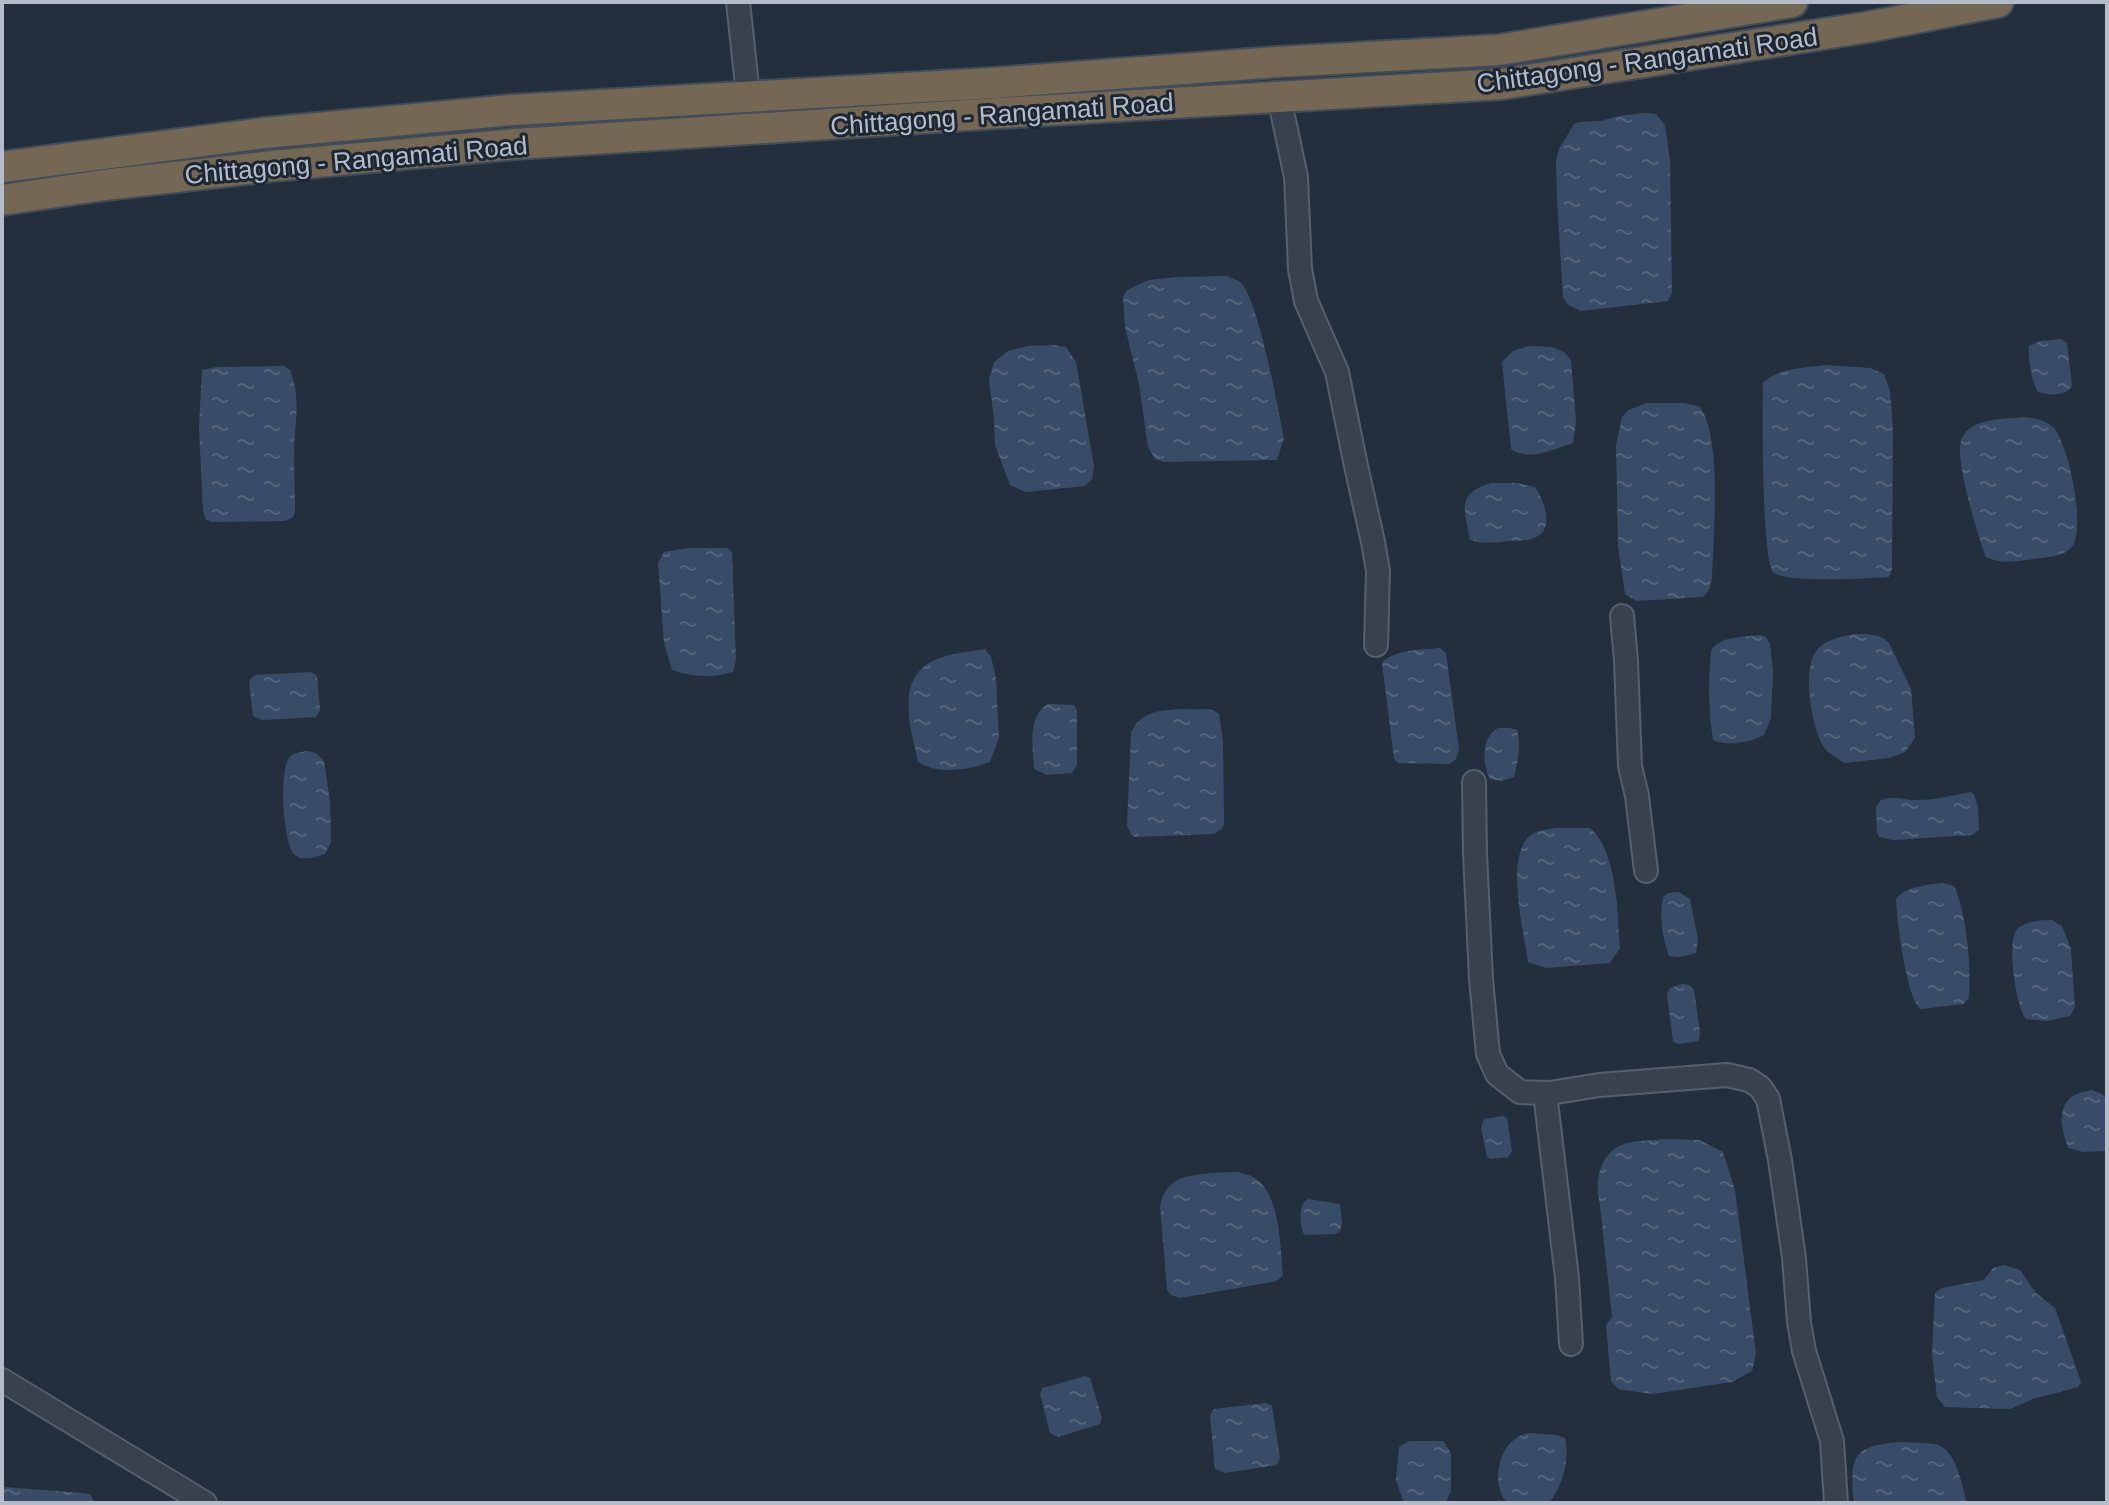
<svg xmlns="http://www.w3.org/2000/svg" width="2109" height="1505" viewBox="0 0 2109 1505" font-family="Helvetica,sans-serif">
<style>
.water{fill:url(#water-ripples)}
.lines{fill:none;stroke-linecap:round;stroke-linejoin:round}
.minor-casing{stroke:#565f6c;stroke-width:26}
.highway-casing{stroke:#434c59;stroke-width:34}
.minor{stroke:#38414e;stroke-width:22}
.highway{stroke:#746855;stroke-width:30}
.labels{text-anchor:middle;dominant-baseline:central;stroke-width:6;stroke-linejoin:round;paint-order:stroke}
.street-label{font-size:26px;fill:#b4bcc9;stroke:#1d2633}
</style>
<defs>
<pattern id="water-ripples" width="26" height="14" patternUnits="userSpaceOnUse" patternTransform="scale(2)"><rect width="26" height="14" fill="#394c67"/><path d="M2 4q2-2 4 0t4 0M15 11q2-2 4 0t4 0" fill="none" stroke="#53647b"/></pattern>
</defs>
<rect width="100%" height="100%" fill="#242f3e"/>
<g class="water">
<path d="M1645,113L1656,114L1665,125L1670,161L1672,292L1668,301L1581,311L1568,305L1563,297L1557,200L1556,160L1559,149L1574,124L1580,122L1601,121L1619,116Z"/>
<path d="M1227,276C1228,277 1238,280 1239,281C1258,295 1278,410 1284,438L1277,460L1164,462L1155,459L1148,447L1139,384L1125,327L1123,297L1127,290L1149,280L1178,277Z"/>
<path d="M2061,339L2067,343L2072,385C2068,396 2048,396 2038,392C2031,380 2028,360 2029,346L2040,341Z"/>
<path d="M1053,345L1066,347L1076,362L1094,466L1092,479L1085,486L1026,492L1010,485L995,445L994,420L989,379L994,362L1008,351L1028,346Z"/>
<path d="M1529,346L1552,347L1564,352L1571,360L1576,422L1573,443C1554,449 1529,462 1511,449L1502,362L1513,351Z"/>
<path d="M1825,365L1870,368L1884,374L1890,391L1893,429L1892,569L1889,577C1869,578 1785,584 1773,572C1762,561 1762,408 1763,383C1777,368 1805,368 1825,365Z"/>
<path d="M284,366L290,370C301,399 295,420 294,450C294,471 295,492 295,513L292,518L284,521L212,522L206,520L203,511L199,427L202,370L217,367Z"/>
<path d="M1647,403H1683L1699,406C1723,435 1713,538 1712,578L1709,590L1703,597L1636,601L1625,594L1618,546L1616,445L1622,417L1628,410Z"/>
<path d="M2025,417C2035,418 2045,420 2053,427C2069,444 2085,525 2073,545C2066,557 2046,557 2034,559C2016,561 2004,565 1986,557C1977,534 1958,469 1960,446C1961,439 1964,433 1969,429C1982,418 2008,419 2025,417Z"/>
<path d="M1491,483H1517L1535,487C1544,500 1556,530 1534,538C1526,541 1516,541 1508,541C1494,543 1483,544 1470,540C1465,509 1455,494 1491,483Z"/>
<path d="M688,548H728L732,552L736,660L733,672C715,678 691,677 672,670L664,643L658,563L664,552Z"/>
<path d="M1854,634C1866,634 1880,633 1889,643L1911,689L1915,738L1905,752L1889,758L1844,763C1839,759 1833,756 1828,752C1812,736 1802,672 1815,653C1823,640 1840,637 1854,634Z"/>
<path d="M1760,635L1766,637L1770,644L1773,671L1771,718L1764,735C1750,742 1728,747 1713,740L1710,718L1709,680L1711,651C1719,636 1744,637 1760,635Z"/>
<path d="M1440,648L1446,653L1459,750L1456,759L1450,764L1398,763L1394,759L1382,663C1395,649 1421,650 1440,648Z"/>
<path d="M985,649L991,657L996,678L999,738L990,762C968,770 939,775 918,762C911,728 894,678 935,660C950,653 969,652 985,649Z"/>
<path d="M311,672L317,676L320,710L316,717L262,720L253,716L249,681L255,675Z"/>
<path d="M1048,704L1074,705L1077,711V765L1072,773L1047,775L1034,769C1033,750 1027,715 1048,704Z"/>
<path d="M1202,709L1213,710L1219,714L1223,742L1224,824L1222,829L1214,834L1135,837L1131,834L1127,825L1131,733C1142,705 1176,710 1202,709Z"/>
<path d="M1498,728H1510L1517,730C1521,745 1518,762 1514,777L1502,781L1490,779C1482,763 1481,737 1498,728Z"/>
<path d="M308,751L316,753L324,761L330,801L331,842L325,854C315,857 304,862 295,855C283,846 278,768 290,757C295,752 302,752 308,751Z"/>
<path d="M1971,792L1974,794L1978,807L1979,830L1972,835L1893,840L1879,837L1877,832L1876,807L1881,800C1894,795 1906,801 1919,800C1936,800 1954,795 1971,792Z"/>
<path d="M1555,828H1590C1618,853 1617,912 1620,948L1610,963L1546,968L1528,962C1524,932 1504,855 1531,835C1537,830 1547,830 1555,828Z"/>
<path d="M1943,883L1954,886C1967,913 1971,968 1969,998L1963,1004L1921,1009C1906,998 1897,920 1896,899C1906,886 1927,885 1943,883Z"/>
<path d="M1679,892L1690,899L1698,939L1696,953L1680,957L1669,956C1662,936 1659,918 1663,897L1668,893Z"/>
<path d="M2052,920L2062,926L2071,949L2075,1007L2070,1016L2047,1021L2026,1019C2016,1007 2007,944 2016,931C2024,920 2040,921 2052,920Z"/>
<path d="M1682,984L1689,985L1694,990L1700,1032L1699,1041L1678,1044L1673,1041L1667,994L1670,988Z"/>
<path d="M2092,1090L2102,1094L2107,1099V1151L2083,1152L2068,1148C2058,1119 2056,1095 2092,1090Z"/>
<path d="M1503,1116L1507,1118L1512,1151L1508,1157L1491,1159L1487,1157L1481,1128L1484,1119Z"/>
<path d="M1663,1139L1699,1140L1723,1152L1735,1190L1756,1354L1752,1371L1732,1382L1653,1394L1618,1389L1611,1381L1606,1325L1612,1317L1600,1205C1594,1182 1599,1153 1624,1144C1635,1140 1651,1141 1663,1139Z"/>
<path d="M1213,1173C1223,1173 1235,1171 1245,1174C1281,1182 1280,1246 1283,1275L1277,1281L1180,1298L1171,1295L1167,1290L1160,1206C1167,1176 1186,1176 1213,1173Z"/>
<path d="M1308,1199L1340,1204L1342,1223L1340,1231L1335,1234L1306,1235L1303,1233C1300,1223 1298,1204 1308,1199Z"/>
<path d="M2004,1265L2020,1270L2036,1293L2055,1308L2081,1382L2078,1387L2033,1399L2010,1409L1945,1407L1937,1397L1932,1353L1935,1293L1942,1288L1984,1280L1993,1268Z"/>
<path d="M1085,1376L1090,1378L1102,1418L1100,1424L1058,1437L1050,1433L1040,1394L1043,1388Z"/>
<path d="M1266,1403L1272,1406L1280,1458L1277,1465L1225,1473L1215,1469L1210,1415L1214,1409Z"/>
<path d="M1531,1433L1556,1435L1565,1438C1570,1460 1563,1484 1550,1502L1507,1503C1489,1482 1499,1436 1531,1433Z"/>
<path d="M1410,1441H1444L1451,1454V1491L1445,1503H1404L1396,1480L1399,1447Z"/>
<path d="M1901,1442C1912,1443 1923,1442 1934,1444C1957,1448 1961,1484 1967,1503H1854C1850,1456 1851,1446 1901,1442Z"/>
<path d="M6,1487L82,1493L90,1494L95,1503H2V1489Z"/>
</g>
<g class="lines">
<defs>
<g id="minor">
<path d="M738,2L748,95"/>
<path d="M1279,97L1296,177L1300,269L1306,301L1337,372L1356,466L1373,542L1378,571L1376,645"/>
<path d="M1622,616L1626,661L1630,766L1637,796L1646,871"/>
<path d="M1474,782L1475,853L1481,979L1488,1054L1497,1074L1520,1092L1550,1093L1599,1085L1727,1075L1749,1080L1760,1087L1768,1099L1780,1160L1794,1258L1799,1322L1804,1351L1832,1441L1836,1503"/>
<path d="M1545,1093L1567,1278L1571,1344"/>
<path d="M2,1380L205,1503"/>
</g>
<g id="highway">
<path d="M2,167L264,133L512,110L993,83L1277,62L1498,50L1792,2"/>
<path d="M2,200L104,185L272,166L515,144L999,113L1502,84L1868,27L1998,2"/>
</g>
</defs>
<use href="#minor" class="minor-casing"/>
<use href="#highway" class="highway-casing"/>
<use href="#minor" class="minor"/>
<use href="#highway" class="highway"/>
</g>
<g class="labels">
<g class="street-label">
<text transform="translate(1647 60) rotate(-8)">Chittagong - Rangamati Road</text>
<text transform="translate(1002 114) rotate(-4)">Chittagong - Rangamati Road</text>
<text transform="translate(356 160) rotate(-5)">Chittagong - Rangamati Road</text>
</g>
</g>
<rect width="2109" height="1505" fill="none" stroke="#b4bcc9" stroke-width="8"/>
</svg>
